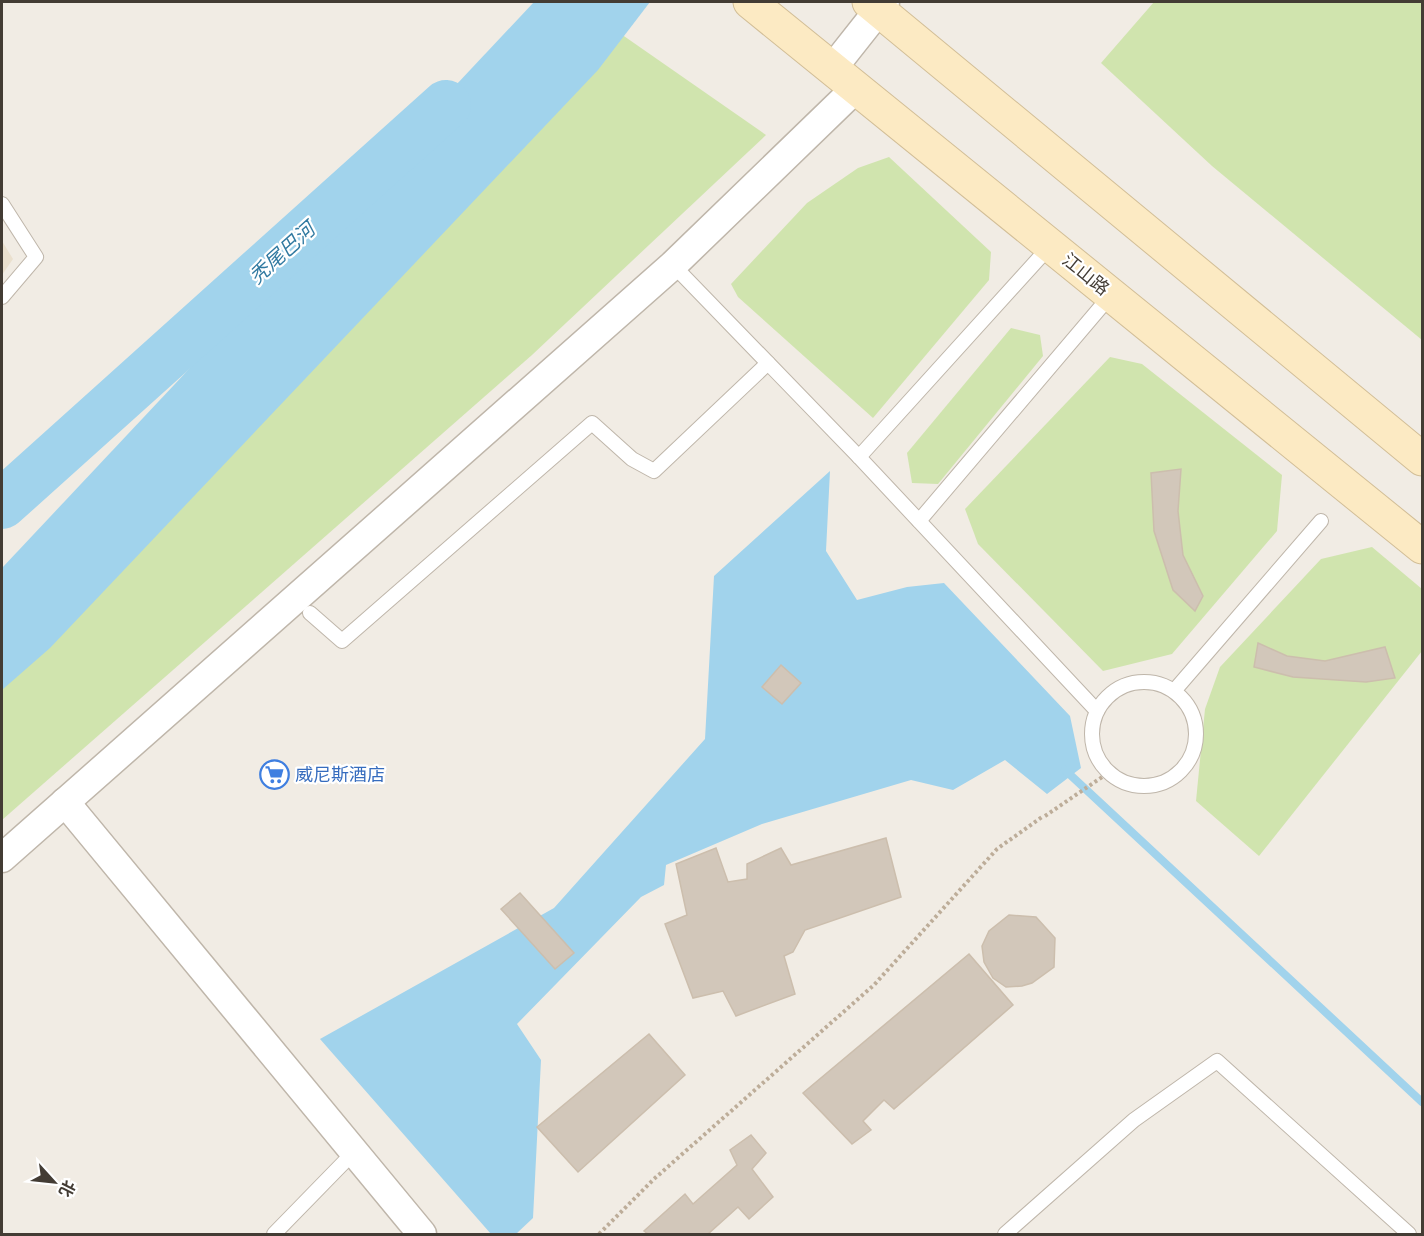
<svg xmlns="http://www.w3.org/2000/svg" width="1424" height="1236" viewBox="0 0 1424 1236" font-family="'Space Grotesk','Noto Sans SC',sans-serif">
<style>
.education{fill:#eae0ce}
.green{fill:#d0e4ae}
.water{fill:#a1d3ec}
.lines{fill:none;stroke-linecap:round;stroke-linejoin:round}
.stream{stroke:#a1d3ec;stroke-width:8}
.river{stroke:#a1d3ec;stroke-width:50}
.building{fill:#d2c7ba;stroke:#ccbead;stroke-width:1.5}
.lane-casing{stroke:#bfb6aa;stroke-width:16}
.street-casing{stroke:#bfb6aa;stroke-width:31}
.secondary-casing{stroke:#d2be97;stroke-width:35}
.path{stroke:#bdad99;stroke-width:4;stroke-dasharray:3 3;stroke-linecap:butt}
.lane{stroke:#fff;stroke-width:14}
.street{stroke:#fff;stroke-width:28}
.secondary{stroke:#fceac3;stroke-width:33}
.labels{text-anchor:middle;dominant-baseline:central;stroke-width:4.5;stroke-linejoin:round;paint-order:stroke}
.street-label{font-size:18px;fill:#433c34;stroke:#fff}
.shop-label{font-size:18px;fill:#366cbe;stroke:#fff;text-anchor:start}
.water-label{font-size:20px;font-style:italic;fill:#317aa1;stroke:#fff}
</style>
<rect width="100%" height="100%" fill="#f1ece4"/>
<path class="education" d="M2,241L13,259L2,275Z"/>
<g class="green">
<path d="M1154,2H1422V340L1212,166L1101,63Z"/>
<path d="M621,34L766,135L532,355L2,820V597Z"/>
<path d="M889,157L991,252L989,280L873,418L738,297L731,284L807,203L858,168Z"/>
<path d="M1011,328L1040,335L1043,356L938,484L912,483L907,453Z"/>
<path d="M1110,357L1142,364L1282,475L1277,531L1172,654L1103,671L978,544L965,509Z"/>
<path d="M1372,547L1422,589V651L1259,856L1196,801L1205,709L1220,667L1321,559Z"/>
</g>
<g class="water">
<path d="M534,2H650L598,70L50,648L2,690V568Z"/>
<path d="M830,471L826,551L857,600L907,587L944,583L1070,716L1081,768L1047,794L1005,760L953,790L911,780L762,824L666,865L664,885L641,897L517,1024L541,1060L533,1218L516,1234H491L320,1039L554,908L705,739L714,576Z"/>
</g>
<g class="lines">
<path class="stream" d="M1065,770L1422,1102"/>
<path class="river" d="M2,504L446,105"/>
</g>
<g class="building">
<path d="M1181,469L1178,511L1183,555L1203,596L1195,611L1173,590L1154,531L1151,473Z"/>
<path d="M1258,643L1287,656L1325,661L1385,647L1395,678L1366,682L1293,677L1254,667Z"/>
<path d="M781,665L801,683L782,704L762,687Z"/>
<path d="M886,838L901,897L805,930L793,952L784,956L795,994L736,1016L723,991L693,998L665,924L687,915L676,864L716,848L728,882L747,879V864L781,848L791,865Z"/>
<path d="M520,893L574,953L555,969L501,909Z"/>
<path d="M1009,915L1036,917L1055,938L1054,967L1032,983L1022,986L1006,987L993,978L984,962L982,946L989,931Z"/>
<path d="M969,954L1013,1005L894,1109L884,1100L863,1121L871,1130L852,1144L803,1093Z"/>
<path d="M649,1034L685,1075L578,1172L537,1127Z"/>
<path d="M751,1135L766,1153L752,1169L773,1197L749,1219L738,1207L708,1234H648L644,1231L685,1194L693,1204L737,1165L730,1150Z"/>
</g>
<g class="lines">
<defs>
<g id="lane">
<path d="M2,204L36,257L2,297"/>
<path d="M673,265L859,457L1097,711"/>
<path d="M859,457L1051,245"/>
<path d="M919,521L1111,295"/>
<path d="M310,613L342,641L592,423L632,459L654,471L768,363"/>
<circle cx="1144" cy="734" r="52"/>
<path d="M1174,691L1321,521"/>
<path d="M274,1234L353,1153"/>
<path d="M1005,1234L1134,1120L1217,1061L1409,1234"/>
</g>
<g id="street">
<path d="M832,69L885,2"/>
<path d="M65,802L422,1234"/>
<path d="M2,858L673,265L856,88"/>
</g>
<g id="secondary">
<path d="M750,2L1422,547"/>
<path d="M869,2L1422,459"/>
</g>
</defs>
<use href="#lane" class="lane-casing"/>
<use href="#street" class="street-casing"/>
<use href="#secondary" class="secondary-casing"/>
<g class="path">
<path d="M1045,816L1108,773"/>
<path d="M599,1234L654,1179L874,985L997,849L1042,817"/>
</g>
<use href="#lane" class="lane"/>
<use href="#street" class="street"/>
<use href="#secondary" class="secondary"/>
</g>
<defs>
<symbol id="supermarket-ring" viewBox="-11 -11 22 22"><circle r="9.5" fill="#fff" stroke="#3f7fe0" stroke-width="1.5"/><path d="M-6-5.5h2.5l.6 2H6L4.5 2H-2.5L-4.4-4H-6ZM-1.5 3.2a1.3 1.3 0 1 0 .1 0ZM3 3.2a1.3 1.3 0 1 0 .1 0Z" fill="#3f7fe0"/></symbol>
</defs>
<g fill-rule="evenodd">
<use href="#supermarket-ring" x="258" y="758" width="33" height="33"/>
</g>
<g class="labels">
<g class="street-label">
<text transform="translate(1086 274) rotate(39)">江山路</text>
</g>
<g class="shop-label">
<text x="295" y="774">威尼斯酒店</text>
</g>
<g class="water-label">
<text transform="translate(282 253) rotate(-42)">秃尾巴河</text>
</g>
</g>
<rect width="1424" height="1236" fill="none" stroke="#433c34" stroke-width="6"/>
<g transform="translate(54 1182) rotate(117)" stroke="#ffffff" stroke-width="4.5" paint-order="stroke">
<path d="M0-4.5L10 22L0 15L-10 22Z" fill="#433c34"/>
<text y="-9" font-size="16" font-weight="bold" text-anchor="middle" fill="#433c34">北</text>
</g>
</svg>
